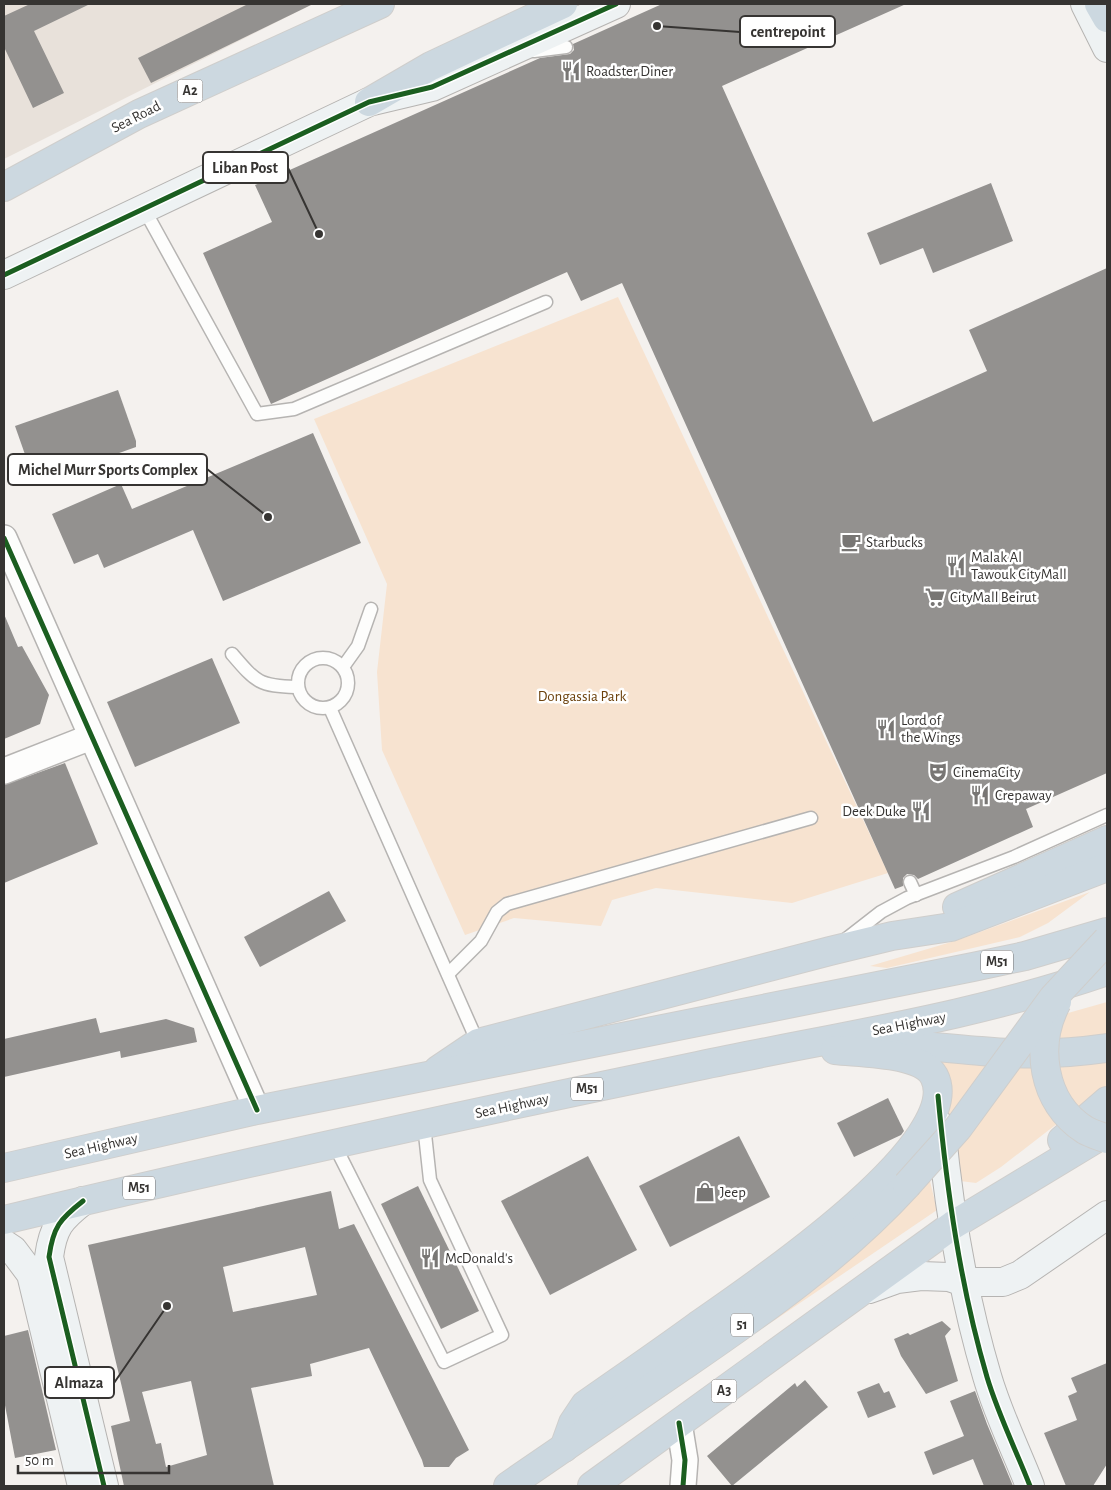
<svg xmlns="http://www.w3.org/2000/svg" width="1111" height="1490" viewBox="0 0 1111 1490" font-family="'Alegreya Sans',sans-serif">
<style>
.built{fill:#e8e1da}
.green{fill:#f7e3d0}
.building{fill:#93918f;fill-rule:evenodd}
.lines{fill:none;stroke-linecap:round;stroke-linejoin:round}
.lane-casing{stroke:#b6b4b2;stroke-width:15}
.street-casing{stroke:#b6b4b2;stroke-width:28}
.secondary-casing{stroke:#b6b4b2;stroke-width:30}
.highway-casing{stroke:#cfcecc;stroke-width:30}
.lane{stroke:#fdfdfc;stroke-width:12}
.street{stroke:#fdfdfc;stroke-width:25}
.secondary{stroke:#eef2f3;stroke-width:28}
.highway{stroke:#ccd8e0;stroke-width:28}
.highway-bridge-casing{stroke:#cfcecc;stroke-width:30;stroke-linecap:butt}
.highway-bridge{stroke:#ccd8e0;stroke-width:28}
.cycleway-casing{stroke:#fff;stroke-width:8}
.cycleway{stroke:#1b5e20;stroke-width:5}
.labels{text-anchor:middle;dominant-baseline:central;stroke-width:5;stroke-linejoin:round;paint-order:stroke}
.shield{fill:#fff;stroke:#727170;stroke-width:1}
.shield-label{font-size:14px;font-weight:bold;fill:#363432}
.poi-label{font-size:15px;fill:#363432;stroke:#fff;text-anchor:start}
.street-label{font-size:15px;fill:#363432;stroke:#fff}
.park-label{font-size:15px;fill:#6c410c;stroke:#fff}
.leader{fill:none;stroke:#363432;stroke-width:2}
.callout-dot{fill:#363432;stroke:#fff;stroke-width:2}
.callout{fill:#fff;stroke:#363432;stroke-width:2}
.callout-label{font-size:16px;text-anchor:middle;font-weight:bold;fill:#363432}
</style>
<rect width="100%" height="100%" fill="#f4f1ee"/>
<path class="built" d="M4,4H313L4,159Z"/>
<g class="green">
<path d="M618,297L888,873L792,903L656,888L612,900L601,926L514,918L465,935L382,750L377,672L387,584L314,419Z"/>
<path d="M1090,892L1048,923L1020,937L887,968L870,966L958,940Z"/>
<path d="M1107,1002V1039L1088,1042L1054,1038L1061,1015Z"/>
<path d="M930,1059L1036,1068L1107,1060V1085L1001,1167L976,1183L960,1181L954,1158L942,1074Z"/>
<path d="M928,1173L937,1210L769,1324L793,1304Z"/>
</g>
<g class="building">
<path d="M30,4H90L34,31L64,93L33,108L4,47V16Z"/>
<path d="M248,4H313L151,83L138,58Z"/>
<path d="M662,4H906L722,86L873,422L987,371L969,330L1107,268V773L1026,809L1033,827L918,879L914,875L907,874L903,878V886L895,889L622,283L581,301L567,272L271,404L203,253L272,222L255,185L268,180L271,183H278L282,180L283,173L540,58L570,54L574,50L573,44Z"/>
<path d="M991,183L1013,241L933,273L923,248L880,265L867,233Z"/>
<path d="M118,390L136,441V447L35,483L15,426Z"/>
<path d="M313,433L361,543L223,601L193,530L104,568L98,554L74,564L52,514L121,484L132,509Z"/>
<path d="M4,614L18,647L22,646L49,695L40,724L4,739Z"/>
<path d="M212,658L240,723L135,767L107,702Z"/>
<path d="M65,763L98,844L4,883V785Z"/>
<path d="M329,891L346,921L260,967L244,937Z"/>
<path d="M96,1018L100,1033L166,1019L194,1028L197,1042L121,1058L120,1051L4,1077V1039Z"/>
<path d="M888,1098L904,1131L901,1135L854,1157L837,1123Z"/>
<path d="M739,1136L770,1197L670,1247L639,1186Z"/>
<path d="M588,1156L637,1250L550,1295L501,1201Z"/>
<path d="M418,1186L479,1311L441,1329L381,1204Z"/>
<path d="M331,1191L339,1229L354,1224L469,1450L456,1458L449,1467H424L422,1460L369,1348L310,1364L312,1376L251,1388L274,1486H124L111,1426L130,1421L88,1245ZM305,1247L317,1295L233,1312L223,1267ZM191,1381L207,1455L166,1467L161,1443L156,1444L142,1392Z"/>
<path d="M942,1321L951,1329L945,1336L958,1381L926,1394L901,1356L894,1339L908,1333L910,1335Z"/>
<path d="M28,1330L56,1450L15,1458L4,1400V1336Z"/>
<path d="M1107,1363V1464L1093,1486H1066L1044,1433L1077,1420L1068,1396L1077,1392L1071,1378Z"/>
<path d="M805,1380L828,1407L732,1486L707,1456L795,1383L797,1387Z"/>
<path d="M879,1383L884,1393L889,1391L896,1407L868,1418L857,1392Z"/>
<path d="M975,1391L987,1424L1013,1486H984L973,1459L933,1475L924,1452L964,1436L950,1401Z"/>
</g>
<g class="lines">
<defs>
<g id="lane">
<path d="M534,51L566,47"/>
<path d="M275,176L277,147"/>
<path d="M144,209L257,414L294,409L546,302"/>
<path d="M232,654C256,682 259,686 296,687"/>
<circle cx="323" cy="683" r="25"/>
<path d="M343,667L358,646L371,609"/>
<path d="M330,708L478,1043"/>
<path d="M910,882L916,895"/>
<path d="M845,940L881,912L907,898L1014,857L1107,815"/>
<path d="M448,974L481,941L497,912L507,904L811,818"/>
<path d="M334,1144L444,1362L502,1335L430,1180L424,1125"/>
</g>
<g id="street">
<path d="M4,538L257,1110"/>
<path d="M4,771L91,737"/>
<path d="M679,1423L685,1460L683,1486"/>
</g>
<g id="secondary">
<path d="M1085,4L1107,48"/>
<path d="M4,275L369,102L432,87L616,4"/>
<path d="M941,1126C949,1210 963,1295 987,1376C998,1414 1016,1450 1030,1486"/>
<path d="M83,1201C60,1219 53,1227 49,1257L104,1486"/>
<path d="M4,1244L13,1250L31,1274L82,1486"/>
<path d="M869,1289L897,1279L921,1276L949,1277L964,1282H1003L1020,1275L1107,1215"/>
</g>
<g id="highway">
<path d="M1099,4L1107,18"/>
<path d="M369,102L431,66L563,4"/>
<path d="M4,187L139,114L380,4"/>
<path d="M957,907L1107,840"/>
<path d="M893,1046C923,1044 951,1049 981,1051C1023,1055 1065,1054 1107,1048"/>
<path d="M438,1070L478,1043L830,951L892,936L951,927L1107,867"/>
<path d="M1062,1140L1107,1101"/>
<path d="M4,1168L257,1110L973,967L1025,956L1107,932"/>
<path d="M4,1220C234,1165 466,1114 698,1066C835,1037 974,1017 1107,971"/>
<path d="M564,1448L573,1423L585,1405C622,1379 660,1353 697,1326C744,1293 969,1143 934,1076C921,1052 861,1053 835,1050"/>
<path d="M508,1486C567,1446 625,1406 683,1366C762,1312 842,1256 907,1185"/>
<path d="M592,1486L953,1225L1107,1132"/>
</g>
</defs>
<use href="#lane" class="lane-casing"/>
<use href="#street" class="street-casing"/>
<use href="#secondary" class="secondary-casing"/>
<use href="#highway" class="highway-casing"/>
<use href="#lane" class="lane"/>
<use href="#street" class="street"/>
<use href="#secondary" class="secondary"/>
<use href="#highway" class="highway"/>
<defs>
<g id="highway-bridge">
<path d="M1057,1002C1034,1045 1042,1103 1085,1130C1092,1134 1100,1136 1107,1139"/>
<path d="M907,1185L958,1128L1053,998L1107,940"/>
</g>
</defs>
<use href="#highway-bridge" class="highway-bridge-casing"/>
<use href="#highway-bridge" class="highway-bridge"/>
<defs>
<g id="cycleway">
<path d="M4,275L369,102L432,87L616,4"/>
<path d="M4,538L257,1110"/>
<path d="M938,1096C947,1191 960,1285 987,1377C998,1414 1016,1450 1030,1486"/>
<path d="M83,1201C60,1219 53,1227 49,1257L104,1486"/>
<path d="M679,1423L685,1460L683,1486"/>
</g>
</defs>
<use href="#cycleway" class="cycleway-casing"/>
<use href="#cycleway" class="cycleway"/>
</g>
<defs>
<symbol id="restaurant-bare" viewBox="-9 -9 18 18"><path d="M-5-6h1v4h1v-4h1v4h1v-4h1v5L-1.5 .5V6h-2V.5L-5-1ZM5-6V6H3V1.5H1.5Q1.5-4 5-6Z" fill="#787674" stroke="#fff" stroke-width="2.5" paint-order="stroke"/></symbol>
<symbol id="cafe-bare" viewBox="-9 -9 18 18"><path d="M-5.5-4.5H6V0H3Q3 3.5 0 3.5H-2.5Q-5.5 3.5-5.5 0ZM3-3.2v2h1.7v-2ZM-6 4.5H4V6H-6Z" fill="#787674" stroke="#fff" stroke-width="2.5" paint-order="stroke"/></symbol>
<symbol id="supermarket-bare" viewBox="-9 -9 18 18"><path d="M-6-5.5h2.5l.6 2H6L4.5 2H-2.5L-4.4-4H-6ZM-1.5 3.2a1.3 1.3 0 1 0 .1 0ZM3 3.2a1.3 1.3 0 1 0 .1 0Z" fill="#787674" stroke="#fff" stroke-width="2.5" paint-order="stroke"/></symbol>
<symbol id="theatre-bare" viewBox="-9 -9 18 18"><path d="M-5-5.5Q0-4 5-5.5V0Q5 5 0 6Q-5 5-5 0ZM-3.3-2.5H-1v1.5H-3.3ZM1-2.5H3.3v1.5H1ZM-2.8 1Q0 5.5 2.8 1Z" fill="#787674" stroke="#fff" stroke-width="2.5" paint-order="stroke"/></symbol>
<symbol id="shop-bare" viewBox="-9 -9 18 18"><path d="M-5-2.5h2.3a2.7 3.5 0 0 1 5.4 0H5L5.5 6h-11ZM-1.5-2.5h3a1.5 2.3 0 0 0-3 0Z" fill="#787674" stroke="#fff" stroke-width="2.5" paint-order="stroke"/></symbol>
</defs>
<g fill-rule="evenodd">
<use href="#restaurant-bare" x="557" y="57" width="28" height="28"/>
<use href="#cafe-bare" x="837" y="528" width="28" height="28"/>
<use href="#restaurant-bare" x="942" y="552" width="28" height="28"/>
<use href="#supermarket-bare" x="921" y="583" width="28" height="28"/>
<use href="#restaurant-bare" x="872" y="715" width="28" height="28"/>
<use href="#theatre-bare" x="924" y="758" width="28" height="28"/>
<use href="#restaurant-bare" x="966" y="781" width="28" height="28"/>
<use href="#restaurant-bare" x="907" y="797" width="28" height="28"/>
<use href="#shop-bare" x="691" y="1178" width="28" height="28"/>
<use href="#restaurant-bare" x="416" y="1244" width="28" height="28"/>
</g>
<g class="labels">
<g class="shield">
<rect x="177.5" y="79.5" width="25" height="23" rx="4"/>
<rect x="981" y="950.5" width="32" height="23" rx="4"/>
<rect x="571" y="1077.5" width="32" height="23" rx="4"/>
<rect x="123" y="1176.5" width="32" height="23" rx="4"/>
<rect x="731" y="1313.5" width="22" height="23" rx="4"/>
<rect x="711.5" y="1379.5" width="25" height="23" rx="4"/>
</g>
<g class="shield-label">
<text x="190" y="91">A2</text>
<text x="997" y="962">M51</text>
<text x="587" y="1089">M51</text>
<text x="139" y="1188">M51</text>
<text x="742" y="1325">51</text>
<text x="724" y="1391">A3</text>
</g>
<g class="poi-label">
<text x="586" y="71">Roadster Diner</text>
<text x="866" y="542">Starbucks</text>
<text x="971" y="557">Malak Al<tspan x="971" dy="17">Tawouk CityMall</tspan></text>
<text x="950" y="597">CityMall Beirut</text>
<text x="901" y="720">Lord of<tspan x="901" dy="17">the Wings</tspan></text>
<text x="953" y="772">CinemaCity</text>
<text x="995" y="795">Crepaway</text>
<text x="906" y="811" text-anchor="end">Deek Duke</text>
<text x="720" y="1192">Jeep</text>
<text x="445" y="1258">McDonald's</text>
</g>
<g class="street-label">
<text transform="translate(136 117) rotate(-27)">Sea Road</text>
<text transform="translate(909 1024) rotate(-11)">Sea Highway</text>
<text transform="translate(512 1106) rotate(-12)">Sea Highway</text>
<text transform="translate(101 1146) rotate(-13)">Sea Highway</text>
</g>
<g class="park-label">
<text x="582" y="696">Dongassia Park</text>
</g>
</g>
<path class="leader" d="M657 26L740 32M319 234L288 168M268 517L207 469M167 1306L114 1383"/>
<g class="callout-dot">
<circle cx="657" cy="26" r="5"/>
<circle cx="319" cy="234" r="5"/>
<circle cx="268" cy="517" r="5"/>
<circle cx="167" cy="1306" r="5"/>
</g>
<g class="callout">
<rect x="740" y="16" width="95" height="31" rx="5"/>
<rect x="203" y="152" width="85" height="31" rx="5"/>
<rect x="8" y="454" width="199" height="31" rx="5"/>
<rect x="45" y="1367" width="69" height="31" rx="5"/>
</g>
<g class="callout-label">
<text x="788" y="37">centrepoint</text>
<text x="245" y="173">Liban Post</text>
<text x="108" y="475">Michel Murr Sports Complex</text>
<text x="79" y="1388">Almaza</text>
</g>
<rect width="1111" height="1490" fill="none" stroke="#363432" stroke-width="10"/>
<path d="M18 1465v8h151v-8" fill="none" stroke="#363432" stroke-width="2.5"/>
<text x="25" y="1465" font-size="15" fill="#363432" stroke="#ffffff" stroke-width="4" paint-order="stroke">50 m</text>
</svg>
